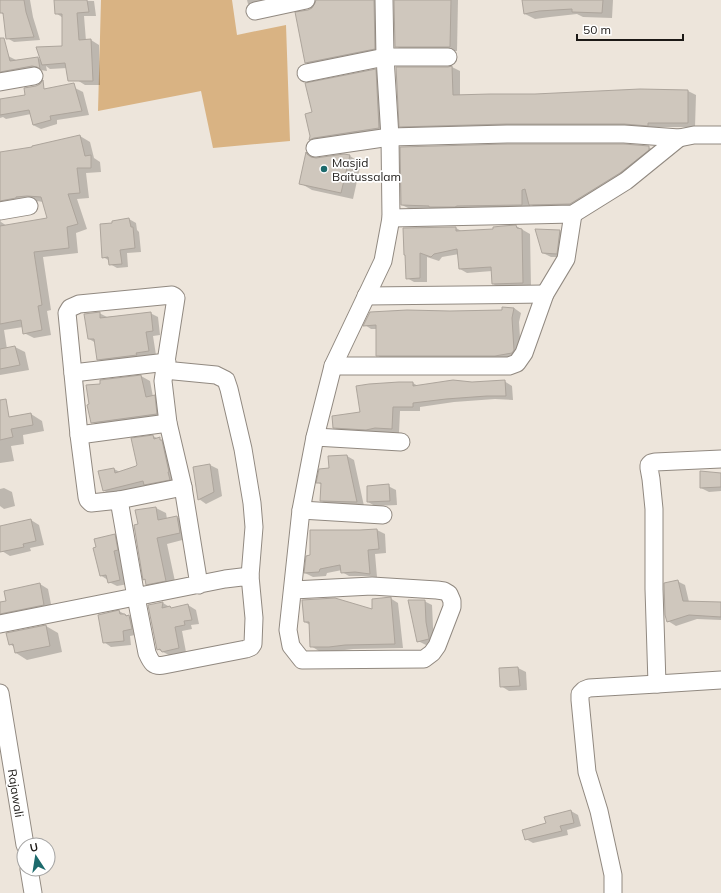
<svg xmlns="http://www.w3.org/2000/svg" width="721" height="893" viewBox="0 0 721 893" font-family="Mulish,sans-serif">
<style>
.green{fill:#d9b383}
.shadow{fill:#0003}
.building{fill:#cfc7bd;stroke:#ada59c}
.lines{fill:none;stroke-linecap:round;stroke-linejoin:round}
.minor-casing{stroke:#918980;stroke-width:19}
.minor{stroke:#fff;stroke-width:17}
.poi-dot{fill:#1c6a6c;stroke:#fff;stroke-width:1.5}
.labels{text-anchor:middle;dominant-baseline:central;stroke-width:3.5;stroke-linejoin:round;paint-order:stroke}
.poi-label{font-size:12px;fill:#1c1916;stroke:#fff;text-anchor:start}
.street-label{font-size:12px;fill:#1c1916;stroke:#fff}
</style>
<rect width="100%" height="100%" fill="#ede5db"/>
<path class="green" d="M101,0H232L237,35L286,25L290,141L213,148L201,91L98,111Z"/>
<g class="shadow">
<path d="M0,0H30L33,17L40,40L14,42L7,38L4,15L0,12Z"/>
<path d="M55,0L94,1L96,16H84L86,41L91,40L99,45L100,85H85L77,80L67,68L50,69L46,66L47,71L40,70L6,76L0,79V59L8,56L16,60L38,58L41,60L63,47V18L56,13Z"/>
<path d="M247,0H285L255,8L248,4Z"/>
<path d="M317,0H383L382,53L314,67L306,62L308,11L314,8Z"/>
<path d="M395,0H458L457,51H404L396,46Z"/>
<path d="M523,0H613L612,18L583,17L577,14L550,17L535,19L525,14Z"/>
<path d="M452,67L460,71V96L535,95L688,91L696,95L695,127H656V130L408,131L400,126L448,68Z"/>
<path d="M376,70L383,75L387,132L318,144L310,140L313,113Z"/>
<path d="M75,88L83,92L89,115L57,120V124L41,129L33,125L31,114L6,119L3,117L0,118V100Z"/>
<path d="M80,136L90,142L94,158L100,162L101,172L86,173L89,198L77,199L87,229L76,233L78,253L43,257L51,310L47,311L51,335L34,338L24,333L23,327L4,330L7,349L15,347L25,352L29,370L0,375V220L1,222L7,226L48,219L43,202L37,201L25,202L0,213V154L33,148V146Z"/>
<path d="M648,147L656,151L578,208L538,209L530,204V209H410L402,205Z"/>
<path d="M307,154L316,159L350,156L361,163L353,199L312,190L300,183Z"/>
<path d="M129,219L136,223L137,230L139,232L141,252L127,253L128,267L117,268L110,264V261L103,257L113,224Z"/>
<path d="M516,226L530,234L531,286L500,288L493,284L492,271L467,273L460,269L459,254L442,257L439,261L427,257V282H414L407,278L404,229L456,228L463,232L494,230Z"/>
<path d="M537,230L560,231L568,236L564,257H551L543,253Z"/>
<path d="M514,308L521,313L519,322L521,354L503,359L384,360L377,355V329H371L365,325L450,312L503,310Z"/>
<path d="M99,313L107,317L150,313L158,317L160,335L153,336L156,355L106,364L98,359L96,343L89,339Z"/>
<path d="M141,376L150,381L153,397L154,396L164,402L166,419L101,427L92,422L102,384Z"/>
<path d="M504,381L512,386L513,400L495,399L454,402L420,407V411H400L399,433L383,432L374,434L341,432L334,427L361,413L399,383H413L418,386Z"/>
<path d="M31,414L42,421L44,431L23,435L24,444L11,446L14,461L0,463V420Z"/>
<path d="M153,436L167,443L177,484L111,495L103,490L114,469L120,472L137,467Z"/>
<path d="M347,456L354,460L364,506L329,505L322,501V485L317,482Z"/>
<path d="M210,465L218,469L222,496L206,504L199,499Z"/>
<path d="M721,474V491L709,492L701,488Z"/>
<path d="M388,486L396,490L397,505L375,506L368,502Z"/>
<path d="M4,488L12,492L15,506L4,509L0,506V489Z"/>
<path d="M156,508L166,513L167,519L177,517L187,523L190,538L167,544L176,586L157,590L147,584L146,580L144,579L139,525L136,511Z"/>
<path d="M31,520L39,525L44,545L30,548L31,551L10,556L2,551L0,542V527Z"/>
<path d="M377,530L385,534L386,553L375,554L377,577L363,576H349L342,572V570L327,573L326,576L313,577L305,573L311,556L360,531Z"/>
<path d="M115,535L122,540L128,584L117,586L109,582L108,580L100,575Z"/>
<path d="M677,581L685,585L689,602L721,603V620L697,619L676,626L668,621Z"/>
<path d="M40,584L48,589L52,609L0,615V603L8,602Z"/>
<path d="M390,598L398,603L403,648L353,649L337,651H319L311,646L310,625L305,622L373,610Z"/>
<path d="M424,601L432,605L433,627L437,643L426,645L418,641Z"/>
<path d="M163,603L173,609L188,605L196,610L199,624L191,625L192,629L182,631L186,652L171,656L157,649L149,605Z"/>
<path d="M119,611L137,621L140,634L130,636L131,645L111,647L104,642Z"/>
<path d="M46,626L58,633L62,652L27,660L16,653L14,647L10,644Z"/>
<path d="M518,668L526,672L527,690L509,691L501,686L500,669Z"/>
<path d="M571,811L578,815L581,826L567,830L568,835L533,843L526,839L547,824Z"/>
</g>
<g class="building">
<path d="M0,0H24L26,12L34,37L6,39L3,13H0Z"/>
<path d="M54,0H87L89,12L77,13L79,40L91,39L93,81H68L65,63L42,65L36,47L62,46V14H55Z"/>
<path d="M316,0H374L375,49L305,63L295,12L308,10L312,8L315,3Z"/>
<path d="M394,0H451L450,47H395Z"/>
<path d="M522,0H603L602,13L572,12V9L539,11L524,14Z"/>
<path d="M0,38H4L10,61L38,57L40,69L37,67L32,66L0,72Z"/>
<path d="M452,66L453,95L490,94H535L640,89L688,90V123H648V126L624,124H507L399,127L396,67H448Z"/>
<path d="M376,69L379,128L314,138L309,140L310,136L305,114L312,112L305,83Z"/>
<path d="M43,80L44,89L74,83L82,111L50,116L51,120L33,125L29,110L0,115V99L25,95L24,88L36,86L40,84Z"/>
<path d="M80,135L85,156L91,155V168H77L80,193L68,194L78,224L67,227L69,248L34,252L42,305L38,306L42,330L23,334L21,320L0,324V226L47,218L41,197L27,196L16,197V198L0,201V152L32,147V146Z"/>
<path d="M507,144H624L649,146V150L620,173L570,204L529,205L525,189L522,190V205L457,206L455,207H429V206L401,205L400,147Z"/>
<path d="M306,152L307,154L311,157L316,158L344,154L350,155L341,193L299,184Z"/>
<path d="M129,218L131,227H133L135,248L120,250L122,264L109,265L108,257L102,258L100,224L112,223V221Z"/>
<path d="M516,225L517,228L522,229L523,283L492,284L491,267L459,269L457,249L434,254L431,257L420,253V278L406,279L405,255H404L403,228L456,227V231L493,229V227L503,226Z"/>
<path d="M535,229L560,230L557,254L542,253Z"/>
<path d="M502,307L514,308L512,318L514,350L512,353L495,356H376V325L363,326L370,312L407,310L450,311L502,310Z"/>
<path d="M100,312V318L151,312L153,331L146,332L149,351L136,353L137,355L97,360L94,339H88L84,314Z"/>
<path d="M15,346L20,365L0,369V349Z"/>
<path d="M141,375L146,397L155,395L157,414L91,423L87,405L89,404L86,385L100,384V380Z"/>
<path d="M453,380L472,382L505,380L506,396H487L446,399L413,403V407H393L392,429L375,428L366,430L333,428L332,416L360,412L356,386L369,384L399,382H413V386Z"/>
<path d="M6,399L9,417L31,413L33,425L11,429L13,437L0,440V400Z"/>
<path d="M153,435L154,439L160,437V440H162L169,472H168L170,480L144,485L143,481L103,491L98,471L114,468L115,473L136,466L137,465L131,438Z"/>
<path d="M347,455L357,502L320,501L321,483H316L319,469L329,468L328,456Z"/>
<path d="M210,464L214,492L198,500L193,467Z"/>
<path d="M700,471L721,473V487L700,488Z"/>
<path d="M389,484L390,501L367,502V486Z"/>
<path d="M156,507L158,520L177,516L180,533L157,538L166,581L146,585L145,579L143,580L134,525L138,524L135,510Z"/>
<path d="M31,519L36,541L23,544L24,547L0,552V526Z"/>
<path d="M377,529L379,549L368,550L370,574L355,572L341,573L340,565L320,569L319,572L304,573L306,556L310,555V530H360Z"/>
<path d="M115,534L118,550L114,551L120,580L108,583L106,575L100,576L93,548L96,547L94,539Z"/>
<path d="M678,580L683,601L721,602V617L689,615L667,622L665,615L664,583Z"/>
<path d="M40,583L44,605L0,614V602L6,601L4,591Z"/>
<path d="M391,597L395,644L345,645L329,647H310L309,622H304L302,600L335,598L372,609V599Z"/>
<path d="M408,600H425L426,622L429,638V639L417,642Z"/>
<path d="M163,602L162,608L170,606L171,608L188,604L192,620L184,621L185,625L175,627L179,648L162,652L160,649L157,650L148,605Z"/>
<path d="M119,610L120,614H125L126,616L129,615L132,629L123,631L124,641L103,643L98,615Z"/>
<path d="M46,625L50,646L15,653L13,644L9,645L6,633Z"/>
<path d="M518,667L520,686L500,687L499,668Z"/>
<path d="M571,810L574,823L560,826L562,831L525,840L522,830L546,823L544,817Z"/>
</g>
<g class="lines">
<defs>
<g id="minor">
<path d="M255,11L306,0"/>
<path d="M306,73L385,57H448"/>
<path d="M0,82L34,76"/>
<path d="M315,148L390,137L507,134H624L679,138L694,135H721"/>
<path d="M0,211L29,206"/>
<path d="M391,218L573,214L626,181L679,138"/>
<path d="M366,296L545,294"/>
<path d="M333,366H509L517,363L524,353L545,294L566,259L573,214"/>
<path d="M164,370L216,375L226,380L229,389L243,449L252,503L254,527L250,576"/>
<path d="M73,373L167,362"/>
<path d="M79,435L168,423"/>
<path d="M315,437L401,442"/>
<path d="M721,459L655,462L651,463L649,465V468L651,479L654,509V589L657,684L721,680"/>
<path d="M119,500L183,487"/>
<path d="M301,510L383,515"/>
<path d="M293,590L372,586L437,590L444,591L449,594L452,601V607L437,646L432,653L424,659L302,660L291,646L288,630L301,510L315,437L333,366L383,261L391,218L390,137L385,57L384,0"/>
<path d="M0,624L225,579L250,576L254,618L253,644L251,647L246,649L164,665C153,667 151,662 147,653L136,597L119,500L91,503L88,500L87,497L79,435L67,313L70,308L79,304L172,295L174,296L176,298L163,381L168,423L183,487L199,585"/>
<path d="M0,693L25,845"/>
<path d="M29,869L33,893"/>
<path d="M613,893V875L599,811L587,772L580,700V694L584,690L589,688L657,684"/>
</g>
</defs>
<use href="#minor" class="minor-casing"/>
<use href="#minor" class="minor"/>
</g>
<circle class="poi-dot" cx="324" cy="169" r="4"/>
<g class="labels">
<g class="poi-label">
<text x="332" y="162">Masjid<tspan x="332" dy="14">Baitussalam</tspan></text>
</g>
<g class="street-label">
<text transform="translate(16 793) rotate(81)">Rajawali</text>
</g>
</g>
<g transform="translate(36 857) rotate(348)"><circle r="19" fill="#ffffff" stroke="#a4a3a2"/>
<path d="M0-3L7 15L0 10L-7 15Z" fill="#1c6a6c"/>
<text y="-6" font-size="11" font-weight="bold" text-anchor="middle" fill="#1c1916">U</text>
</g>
<path d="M577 34v6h106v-6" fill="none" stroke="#1c1916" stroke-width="2"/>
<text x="583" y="34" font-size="12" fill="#1c1916" stroke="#ffffff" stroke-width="3" paint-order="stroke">50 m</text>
</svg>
